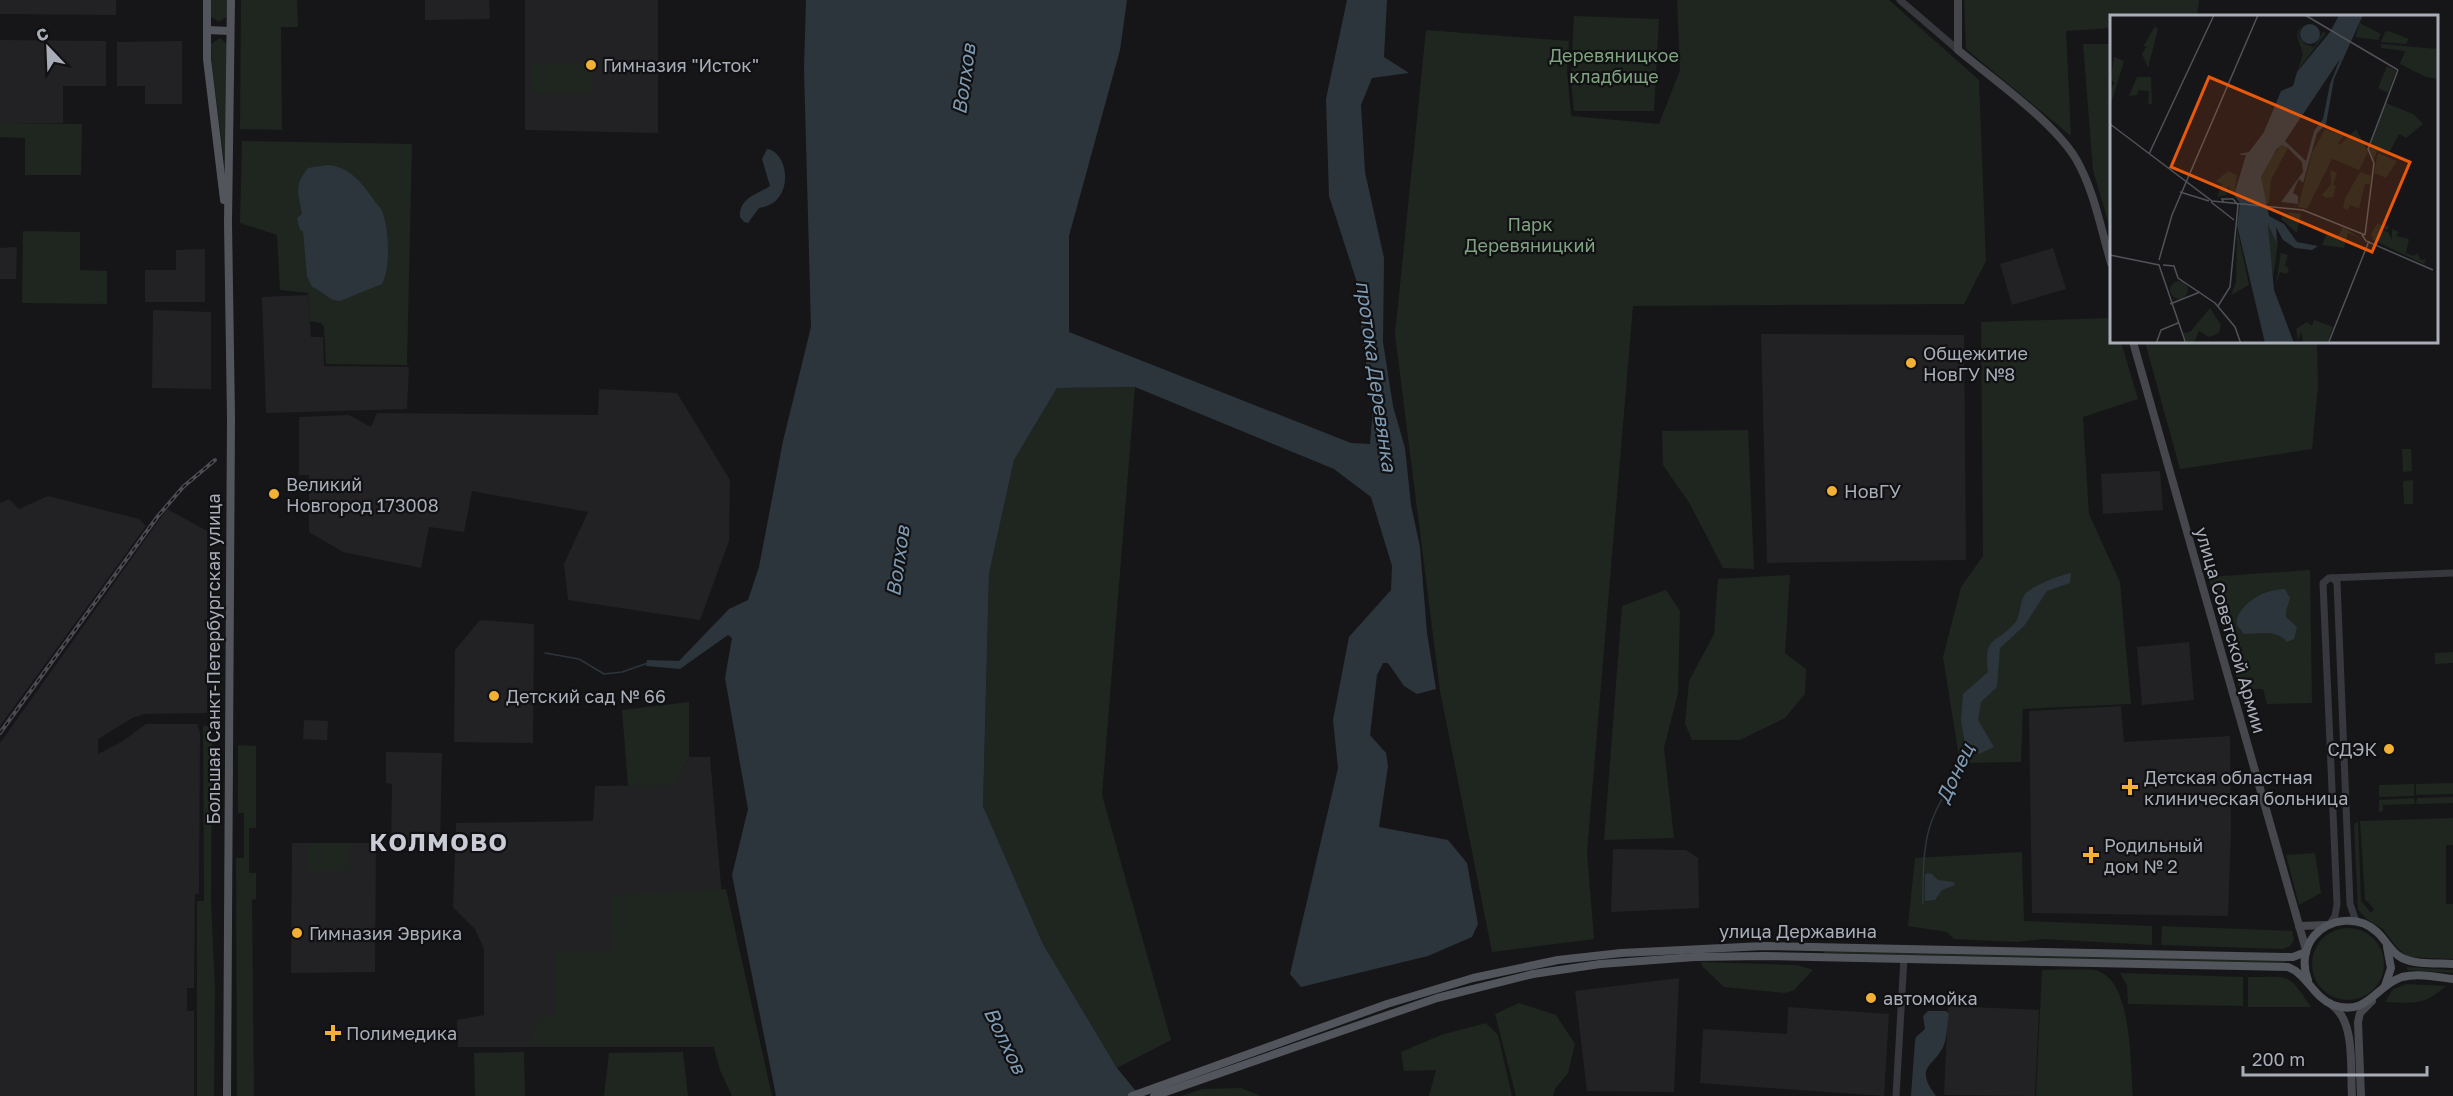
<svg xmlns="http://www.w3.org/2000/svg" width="2453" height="1096" viewBox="0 0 2453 1096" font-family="'Golos Text',sans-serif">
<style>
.built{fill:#222225}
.green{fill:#1e261f}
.water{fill:#2c353c}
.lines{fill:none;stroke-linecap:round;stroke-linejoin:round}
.stream{stroke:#2c353c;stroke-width:1.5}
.tertiary{stroke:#37383d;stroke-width:7}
.secondary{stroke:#45474d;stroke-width:8}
.primary{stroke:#53555c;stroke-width:8}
.rail-casing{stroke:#4a4c52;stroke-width:4}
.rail{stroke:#111113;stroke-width:1.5;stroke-dasharray:4.5;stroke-linecap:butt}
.poi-dot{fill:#f2b134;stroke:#111113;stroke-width:2}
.labels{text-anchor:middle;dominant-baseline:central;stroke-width:4.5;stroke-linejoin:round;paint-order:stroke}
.park-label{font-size:18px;fill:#7fa381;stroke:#111113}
.poi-label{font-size:18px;fill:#a8adb8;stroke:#111113;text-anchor:start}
.street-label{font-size:18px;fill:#a8adb8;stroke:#111113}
.water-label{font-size:20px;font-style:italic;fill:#7f9bb3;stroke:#111113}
.district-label{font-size:24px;font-weight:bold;letter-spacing:1.5px;fill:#c9ccd4;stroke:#111113}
.inset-road{fill:none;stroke:#505258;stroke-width:1.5}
.view{fill:#e8590c;fill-opacity:0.15;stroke:#e8590c;stroke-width:3}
.inset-edge{fill:none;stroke:#a8adb8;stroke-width:3}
</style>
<rect width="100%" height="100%" fill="#161618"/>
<g class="built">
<path d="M0,0H116V15L0,14Z"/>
<path d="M425,0H489L490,19L425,20Z"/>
<path d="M525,0H658V133L525,130Z"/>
<path d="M0,40L106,41V86H63V123H0Z"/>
<path d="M182,41V104H145V86H117V42Z"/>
<path d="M17,247L16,279H0V248Z"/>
<path d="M2053,248L2066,289L2012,305L2000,264Z"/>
<path d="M205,249V302H145V270H176V250Z"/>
<path d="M308,295L311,337H323L324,366L409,367L407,409L266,413L262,297Z"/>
<path d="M153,310L211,312V389L152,388Z"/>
<path d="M1761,334L1964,335L1966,560L1767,563Z"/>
<path d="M599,389L677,393L730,480L729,541L700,620L568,600L564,564L588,512L472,491L464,532L429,527L421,568L343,552L309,532V475H299V417L349,415L371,427L377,413L598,415Z"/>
<path d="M2160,471L2163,510L2103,514L2101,474Z"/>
<path d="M48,496L139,519L146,526L0,726V503L9,499L19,509Z"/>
<path d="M167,509L207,531V713L145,714L132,718L98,739V754L123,741L146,724H197L200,733L199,894H195L194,988H187V1011H194V1096H0V743Z"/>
<path d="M480,620L534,624L533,743L454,742L455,650Z"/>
<path d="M2189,642L2194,700L2142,705L2137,647Z"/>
<path d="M2121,706L2124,742L2230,736L2231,831L2228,916L2032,913L2029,711Z"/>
<path d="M304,720L328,721L327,740L303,739Z"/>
<path d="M386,752L442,753L440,848L391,847L392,784L386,783Z"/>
<path d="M689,757H710L735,1047H458L457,1020L484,1015V949L475,929L453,907L456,823L593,821L595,786L674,785Z"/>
<path d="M292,843H376L375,972L291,973Z"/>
<path d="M1613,849L1686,850L1698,858L1699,908L1611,912Z"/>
<path d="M1679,978L1674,1092L1587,1091L1575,991Z"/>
<path d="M1948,1006L2039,1010L2035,1096L1944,1095Z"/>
<path d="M1788,1007L1889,1014L1884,1096L1700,1083L1703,1029L1787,1034Z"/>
</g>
<g class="green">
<path d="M210,0H228V16L219,22L210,16Z"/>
<path d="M241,0H297L298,27H281L282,130L240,129Z"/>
<path d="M1677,0H1889L1979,80L1986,261L1964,304L1633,306L1587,852L1594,939L1492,952L1440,691L1395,334L1426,30L1569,41L1567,72L1571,116L1659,124L1680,70Z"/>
<path d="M1964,0H2199L2197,16H2111V28L2066,31L2071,136L1966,49Z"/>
<path d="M1574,16L1659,19L1654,111H1574L1571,80Z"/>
<path d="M220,38L227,44L226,176L212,65L211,44Z"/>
<path d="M2083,44H2111V232L2093,170Z"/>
<path d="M531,64L592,65V93H531Z"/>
<path d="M0,123L82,124L81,175H25V138L0,137Z"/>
<path d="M242,141L412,144L407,365L326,364L324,327L321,323L310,321L308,293L280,290L277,235L240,223Z"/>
<path d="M23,231L80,232V270L107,271V304L22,303Z"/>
<path d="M2111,318V342H2121L2138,399L2083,417L2089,514L2120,582L2131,704L2023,709L2021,762L1960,763L1943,657L1961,587L1983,556L1981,322Z"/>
<path d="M2145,342H2317L2318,387L2312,449L2180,469Z"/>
<path d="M1135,387L1102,795L1171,1040L1117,1068L1043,944L983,806L989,574L1014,460L1057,388Z"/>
<path d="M1748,430L1754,569L1723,568L1690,504L1663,465L1662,431Z"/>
<path d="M2402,449H2411L2412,471L2403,472Z"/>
<path d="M2413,480V504H2404L2403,481Z"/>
<path d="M2310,570L2312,703L2267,704L2263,689H2240L2208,577Z"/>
<path d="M1790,575L1785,653L1806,669L1805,694L1785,718L1740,740H1692L1685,724L1689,681L1714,634L1718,579Z"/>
<path d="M1666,590L1680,611L1678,693L1664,748L1674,838L1604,840L1622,606Z"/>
<path d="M2453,652V663L2435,664V653Z"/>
<path d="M689,702V757L674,785L628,786L622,710Z"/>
<path d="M203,725L212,727L211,900L215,989L214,1096H197V901H204Z"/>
<path d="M238,745L256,746V828H249V873H256V899L252,900L254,1096H237L236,858H244V813H238Z"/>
<path d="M2453,783V794L2416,795V784Z"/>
<path d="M2414,784V796L2379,797V785Z"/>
<path d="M2453,797V803L2416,804L2417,798Z"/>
<path d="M2414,798L2415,804L2383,805V811L2379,812V800Z"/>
<path d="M2453,818V845H2446V904H2453V959L2407,957L2395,945L2383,929L2368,920L2358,910L2354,824L2358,822L2361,901L2371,913L2374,909L2365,899L2360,821Z"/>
<rect x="307" y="843" width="43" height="28"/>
<path d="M2022,852L2024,921L2152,926V945L2043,939L2017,942L1954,939L1947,932L1908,926L1915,858Z"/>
<path d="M2315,853L2321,893L2299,905L2286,855Z"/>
<path d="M726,889L772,1096H732L720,1070L713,1044H531L538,1017H556L555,952L613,951L611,895Z"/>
<path d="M2162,926L2292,931L2294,940L2290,946L2283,949L2161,945Z"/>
<circle cx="2348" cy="964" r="36"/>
<path d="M1824,949L2285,960V964L1824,953Z"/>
<path d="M1701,962L1797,965L1813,970L1794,990L1785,993L1724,987L1702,966Z"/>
<path d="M2407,967L2453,970V973L2407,970Z"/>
<path d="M2042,970C2055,970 2088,968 2098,971C2133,983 2130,1066 2133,1096H2036Z"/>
<path d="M2120,973L2243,977V1006L2128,1004L2127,985Z"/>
<path d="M2248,977C2289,977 2287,971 2311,1007H2248Z"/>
<path d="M2407,984L2446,986C2424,1006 2412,1003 2385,1002L2393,989Z"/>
<path d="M1519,1003L1556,1015L1575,1044L1568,1073L1555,1089L1553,1096H1516L1495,1014Z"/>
<path d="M1486,1023L1498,1035L1512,1096H1429L1436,1070L1404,1071L1401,1052L1441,1035Z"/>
<path d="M524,1052L525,1096H475L474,1053Z"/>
<path d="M683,1052L688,1096H604L609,1053Z"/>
<path d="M1241,1088L1261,1096H1181L1202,1089Z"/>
</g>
<g class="water">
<path d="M806,0H1127L1120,50L1069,236V332L1351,443L1370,444L1373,407L1361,329L1362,298L1329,196L1326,99L1347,0H1387L1384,57L1409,73L1372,78L1361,105L1365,172L1384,258L1383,342L1393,406L1405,448L1411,505L1420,547L1427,633L1436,689L1417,694L1404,686L1388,663H1383L1377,675L1370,735L1386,753L1388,766L1379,827L1448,840L1467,863L1478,924L1472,937L1428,956L1301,987L1290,974L1338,768L1333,720L1349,637L1391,590L1392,566L1371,497L1334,469L1135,387L1057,388L1014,460L989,574L983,806L1043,944L1117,1068L1140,1096H776L732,875L748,809L725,678L732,638L728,635L680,669L646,666L647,660L679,661L729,609L748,600L759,567L783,441L811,327L804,68Z"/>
<path d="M767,149C790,152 795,204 759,208L748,223L744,222L740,217C739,198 756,195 770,186L762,159Z"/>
<path d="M327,165C349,166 362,183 374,200C376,204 380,206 382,211C389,228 391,268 382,284L340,301C329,301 323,291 312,287L307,276L303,231L300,230L297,218L302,214C299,193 293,187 308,168Z"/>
<path d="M2071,573L2070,583L2047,591L2024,626L2000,648L1997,687L1981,702L1978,720L1994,747L1979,754L1965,744L1961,721L1963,694L1988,672C1984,636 1993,646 2014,624C2021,617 2019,602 2025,594C2032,586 2060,575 2071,573Z"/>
<path d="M2285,589L2290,598L2286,611V617L2297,627L2294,639L2287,642C2276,629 2260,634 2244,634L2237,625V618C2246,599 2265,590 2285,589Z"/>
<path d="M1927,873L1932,874L1938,880L1954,882L1955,885L1942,890L1935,900L1925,901V875Z"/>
<path d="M1928,1011H1946L1949,1014C1947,1024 1947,1034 1945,1042C1937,1067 1912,1064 1936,1096H1911L1915,1041L1916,1037L1925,1029L1923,1016Z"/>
</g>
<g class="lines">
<g class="stream">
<path d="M545,653L579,659L604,674L622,672L648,663"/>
<path d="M1923,904C1923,875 1922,840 1935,813C1946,788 1960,776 1968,748"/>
</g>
<g class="tertiary">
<path d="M1900,0L1958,50"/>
<path d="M2332,578L2337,582L2350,904L2356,921"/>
<path d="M2329,925L2335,916L2337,904L2323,583L2329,578L2453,573"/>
<path d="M1896,1096L1904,958"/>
</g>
<g class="secondary">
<path d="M1958,0V50C1993,79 2054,122 2076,159C2094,190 2101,229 2111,263"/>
<path d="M2133,342L2306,950"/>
<path d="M2299,926L2327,925"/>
<path d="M2332,1005C2356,1022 2350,1069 2352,1096"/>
<path d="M2361,1096L2358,1022L2360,1013L2372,1001"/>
</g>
<g class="primary">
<path d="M207,0V59L224,200"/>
<path d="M207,30L230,31"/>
<path d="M2308,980C2302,965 2304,948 2314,936C2330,918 2359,915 2377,932C2386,940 2391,953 2402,958C2417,965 2437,963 2453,964"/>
<path d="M2385,986L2391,968L2387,947"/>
<path d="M227,1096L231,417L228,222L231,0"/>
<path d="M1132,1096L1387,1004L1473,978L1558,960L1621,953L1764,946L2285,957H2293L2306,952"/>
<path d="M1154,1096L1437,998L1533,974L1600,964L1695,957L1764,956L2288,967C2307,974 2313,997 2333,1005C2368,1017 2376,985 2402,977C2418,973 2437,977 2453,979"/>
</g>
<defs>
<path id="rail" d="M0,733L158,516L183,487L215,460"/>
</defs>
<use href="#rail" class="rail-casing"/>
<use href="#rail" class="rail"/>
</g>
<g class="poi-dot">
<circle cx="591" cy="65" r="6"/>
<circle cx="1911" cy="363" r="6"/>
<circle cx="1832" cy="491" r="6"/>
<circle cx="274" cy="494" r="6"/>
<circle cx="494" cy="696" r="6"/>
<circle cx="2389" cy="749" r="6"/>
<path d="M2127 778h6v6h6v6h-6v6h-6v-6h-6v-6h6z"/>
<path d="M2088 846h6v6h6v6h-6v6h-6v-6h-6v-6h6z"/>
<circle cx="297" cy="933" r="6"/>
<circle cx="1871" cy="998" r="6"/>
<path d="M330 1024h6v6h6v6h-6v6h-6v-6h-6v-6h6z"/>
</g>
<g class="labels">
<g class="park-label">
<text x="1614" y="55">Деревяницкое<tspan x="1614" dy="21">кладбище</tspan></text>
<text x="1530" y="224">Парк<tspan x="1530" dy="21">Деревяницкий</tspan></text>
</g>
<g class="poi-label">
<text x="603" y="65">Гимназия "Исток"</text>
<text x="1923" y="353">Общежитие<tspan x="1923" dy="21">НовГУ №8</tspan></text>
<text x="286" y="484">Великий<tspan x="286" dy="21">Новгород 173008</tspan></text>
<text x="1844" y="491">НовГУ</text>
<text x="506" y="696">Детский сад № 66</text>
<text x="2377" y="749" text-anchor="end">СДЭК</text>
<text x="2144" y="777">Детская областная<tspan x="2144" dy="21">клиническая больница</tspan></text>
<text x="2104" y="845">Родильный<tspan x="2104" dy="21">дом № 2</tspan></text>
<text x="309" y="933">Гимназия Эврика</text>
<text x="1883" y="998">автомойка</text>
<text x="346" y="1033">Полимедика</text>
</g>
<g class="street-label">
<text transform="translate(2231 630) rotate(74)">улица Советской Армии</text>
<text transform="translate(213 659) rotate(-90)">Большая Санкт-Петербургская улица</text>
<text x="1798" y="931">улица Державина</text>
</g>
<g class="water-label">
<text transform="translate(963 79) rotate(-82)">Волхов</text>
<text transform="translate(1377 376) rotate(82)">протока Деревянка</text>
<text transform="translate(897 561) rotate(-82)">Волхов</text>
<text transform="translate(1954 773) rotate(-65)">Донец</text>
<text transform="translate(1006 1040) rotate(64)">Волхов</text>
</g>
<g class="district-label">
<text x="439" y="841">КОЛМОВО</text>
</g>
</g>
<g transform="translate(2110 15)">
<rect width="328" height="328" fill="#161618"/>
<path d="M250,8L271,19L268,25L245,22ZM190,9L189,22L195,29L204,32L213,17L216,18L188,55L193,39L187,21ZM45,11L48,14L38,53L32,39L37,31L33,32ZM279,16L299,24L296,29L271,27L275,17ZM271,29L328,34V64L316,62L290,49L295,36L271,33ZM4,42L14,46L0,92V76L5,67L2,66L0,70ZM273,49L285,55L286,56L278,78L268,73L277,51ZM27,62H41L42,89H38L39,76L28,75L27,80L19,81ZM276,88L303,99L313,109L296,123L289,119L278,140L267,136L264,145L258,134ZM215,114L234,121L228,128L230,130L246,114L258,137L249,155L222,144L197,194L188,192L202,138ZM172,130L178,133L161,165L159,188H153L151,162L160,143ZM268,138L287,146L276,163L264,158ZM220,155L227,158L223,170L226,171L223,182L216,183L212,180L221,169ZM118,156L127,160L124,180L118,171L116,180L107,182L112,169L106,166ZM250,157L261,161L260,169H255L249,194L240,190L238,195L233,193L235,183ZM177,197L191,199L187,218L171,204L174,199L179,200ZM267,209L279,211L278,215L266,212L278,217L282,225V214L289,217L286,221L299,224L296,238L304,241L307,238L311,245L316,244L314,249L263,225L261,219ZM158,210L168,228L163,262L161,247ZM233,212L253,225L238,218L234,233L212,230L217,218L227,223ZM127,213L139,270L121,280L126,267ZM171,238L178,240L175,250L179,254L177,259L170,257L166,269ZM60 275a9 9 0 1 1 18 0a9 9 0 1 1-18 0ZM100,293L111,310L109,318L99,322L89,316L84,328H77L73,318L80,317ZM204,305L223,312L217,328L186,329L193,326L191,317L188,325L186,314L197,307L202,311Z" fill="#1e261f"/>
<path d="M229,0H253L224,64L216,109L207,118L193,168L189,164L186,170L183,178L188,181V189L171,187L193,157L192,147L178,133L172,130L166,135L151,162L159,201L174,209L187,227L208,231L202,235L185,233L173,225L166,212L167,228L158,210L164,275L184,328H155L127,210L130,188L124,180L136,140H131L129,139L139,137L154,117L171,76L183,71L187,57L220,17ZM230,44L220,69L213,104L204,116L196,146L175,126ZM190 19a10 10 0 1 1 20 0a10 10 0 1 1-20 0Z" fill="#2c353c" fill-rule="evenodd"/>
<path class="inset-road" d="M195,0L288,55M0,109L102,186L193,195L255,220M39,139L104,0M70,177L99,186M101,187L124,205M252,220L256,226L323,255M255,220L264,148L258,134L288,55M0,240L49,250L76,329M49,245L62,200L148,0M53,250L64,251L68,263L105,288L125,312L131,329M60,289L90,277M108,291L120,272L128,190L123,184H112L114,188M46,329L51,315L68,308M218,329L259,226"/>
<path class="view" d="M99,62L300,147L262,237L61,152Z"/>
<rect width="328" height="328" class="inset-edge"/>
</g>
<g transform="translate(48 48) rotate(337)" stroke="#111113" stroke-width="4.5" paint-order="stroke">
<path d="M0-4.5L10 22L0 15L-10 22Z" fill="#a8adb8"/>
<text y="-9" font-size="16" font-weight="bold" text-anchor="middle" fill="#a8adb8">С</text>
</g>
<path d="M2243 1066v9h184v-9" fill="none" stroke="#a8adb8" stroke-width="3"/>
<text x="2252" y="1066" font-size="18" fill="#a8adb8" stroke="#111113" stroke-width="4.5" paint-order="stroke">200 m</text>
</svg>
